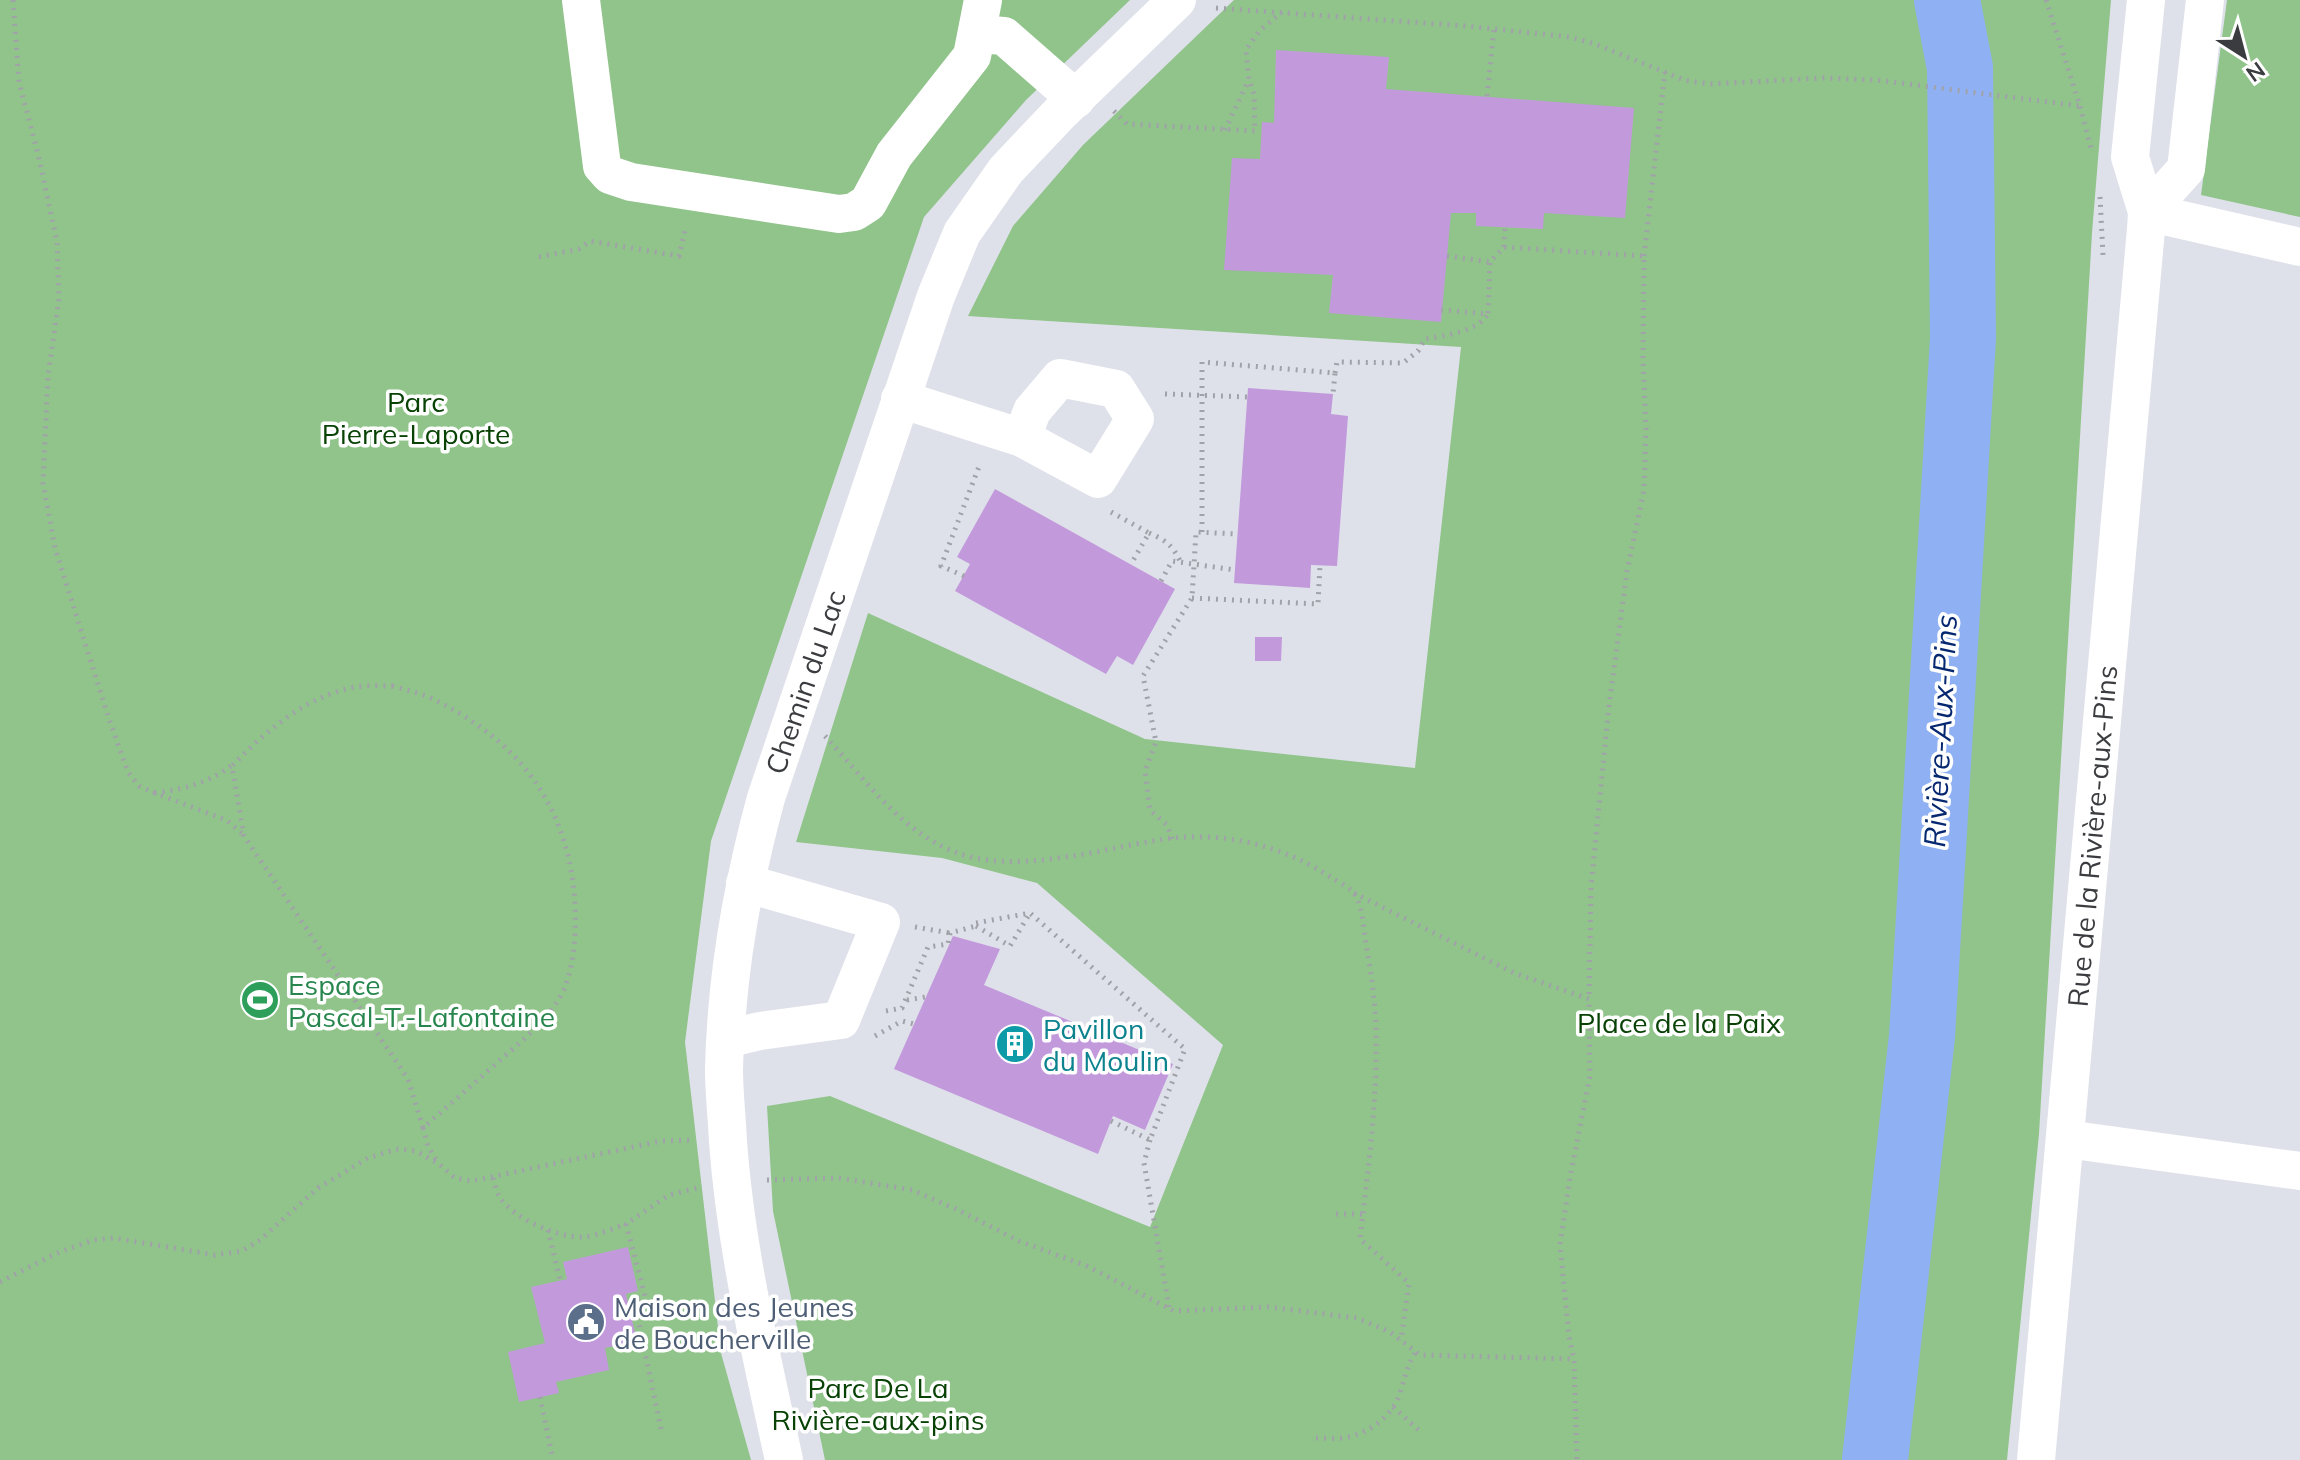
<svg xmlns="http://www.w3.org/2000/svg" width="2300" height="1460" viewBox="0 0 2300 1460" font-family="Mulish,sans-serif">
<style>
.green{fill:#90c48a}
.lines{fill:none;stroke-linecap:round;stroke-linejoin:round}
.river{stroke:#8fb1f3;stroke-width:66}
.building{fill:#c29adc}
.path{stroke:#a1a2a9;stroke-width:5;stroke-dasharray:2 6;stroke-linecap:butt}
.minor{stroke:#fff;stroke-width:38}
.labels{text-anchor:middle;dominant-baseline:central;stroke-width:7;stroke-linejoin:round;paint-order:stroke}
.park-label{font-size:28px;fill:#084205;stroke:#fff}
.street-label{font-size:28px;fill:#3b3c3f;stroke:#fff}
.leisure-label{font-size:28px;fill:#27864d;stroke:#fff;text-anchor:start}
.culture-label{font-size:28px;fill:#0d838f;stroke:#fff;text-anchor:start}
.service-label{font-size:28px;fill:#4e5e75;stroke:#fff;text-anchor:start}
.water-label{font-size:30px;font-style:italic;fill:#062871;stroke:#fff}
</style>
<rect width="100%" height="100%" fill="#dfe1ea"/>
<g class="green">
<path d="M0,0H1130L1026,100L924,217L711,841L685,1042L721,1353L751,1460H0Z"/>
<path d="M1234,0H2111L2092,233L2039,1134L2007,1460H825L773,1211L767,1106L830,1096L1150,1227L1223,1045L1037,883L942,858L796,842L868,613L1145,739L1415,768L1461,347L968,316L1013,226L1083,145Z"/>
<path d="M2227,0H2300V217L2201,195Z"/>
</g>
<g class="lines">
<path class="river" d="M1875,1460L1922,1036L1963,338L1960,68L1947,0"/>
</g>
<g class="building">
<path d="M1276,50L1389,57L1386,89L1634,108L1625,218L1544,213L1543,229L1476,226V213H1451L1441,322L1329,313L1333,275L1224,270L1232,158L1260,159L1262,122L1274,123Z"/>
<path d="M1248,388L1333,394L1331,414L1348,416L1337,566L1311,565L1310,588L1234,583Z"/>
<path d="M995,489L1175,589L1133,665L1117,656L1106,674L955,591L970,564L957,557Z"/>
<path d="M1255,637H1282L1281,661H1255Z"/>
<path d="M953,936L1000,949L984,985L1173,1064L1145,1130L1113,1116L1098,1154L894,1069Z"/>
<path d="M628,1247L638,1291L626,1294L637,1341L605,1348L609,1370L556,1382L559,1393L519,1402L508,1352L545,1343L531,1287L567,1279L563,1262Z"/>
</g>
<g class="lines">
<g class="path">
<path d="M13,0L19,82L38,154L57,242L59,299L48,376L43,483L55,548L109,719L128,772L139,786L155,793"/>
<path d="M2046,0L2080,106L2091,148"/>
<path d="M1216,8L1466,26L1570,37L1595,44L1684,80L1709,84L1823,78L1876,80L2080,106"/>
<path d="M1487,96L1494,29"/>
<path d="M1114,111L1127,124L1255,131L1254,94L1249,80L1246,50L1259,31L1282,12"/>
<path d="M1225,130L1248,81"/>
<path d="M2100,197L2103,255"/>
<path d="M1504,247L1505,228"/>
<path d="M1447,256L1490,262"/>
<path d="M1644,256L1665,72"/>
<path d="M539,257L579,249L590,241L679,256L686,226"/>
<path d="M1441,310L1488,314L1490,262L1504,247L1644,256L1643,359L1646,429L1644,490L1627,571L1609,706L1591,887L1589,999"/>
<path d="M1335,373L1337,362L1403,363L1418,351L1425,339C1446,335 1477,332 1488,314"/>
<path d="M1165,394L1248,397"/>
<path d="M1111,512L1149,533L1131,564"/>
<path d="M1202,532V362L1335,373L1333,394"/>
<path d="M1149,533C1166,540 1173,546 1181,563"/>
<path d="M964,576L941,566L980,464"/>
<path d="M1161,581L1172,561L1235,570"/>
<path d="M1192,598L1318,604L1320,565"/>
<path d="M392,686C406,690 420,693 433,699C515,739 564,799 574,890C577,921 576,957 565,987C551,1019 522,1040 497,1063C472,1085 448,1106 423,1128L408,1079L244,836L232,766C266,731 306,696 355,687C367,685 380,686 392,686Z"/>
<path d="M825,736C864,778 900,831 955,852C1013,875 1098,850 1158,840C1219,830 1281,844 1332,878C1338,882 1347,886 1352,891C1362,902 1363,923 1365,937C1370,967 1375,997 1376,1027C1378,1098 1368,1169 1360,1239L1409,1283L1401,1341"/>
<path d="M231,766C208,783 184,789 155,793L226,820L244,835"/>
<path d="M1172,839L1167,825L1150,810L1145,771L1156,742L1143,676L1192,598L1196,532L1238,534"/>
<path d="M1354,893L1514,973L1589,999L1590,1076L1570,1177L1560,1245L1569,1336L1574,1359L1577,1460"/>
<path d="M976,926L1010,946L1030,913"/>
<path d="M915,927L950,933"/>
<path d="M907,1000L925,997"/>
<path d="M886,1011L902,1008L928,947L948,944L950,933L976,926V923L1030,913L1185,1049L1150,1140L1111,1121"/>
<path d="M875,1036L902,1021L914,1024"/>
<path d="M423,1128L428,1146L438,1163"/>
<path d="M1150,1140L1144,1163L1169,1307"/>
<path d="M493,1178C495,1184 496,1191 499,1196C512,1218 558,1238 583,1237C597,1236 613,1228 626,1224"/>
<path d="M767,1180L839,1178L912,1190L956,1209L1019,1241L1087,1266L1174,1311L1268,1307L1357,1318L1390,1332L1420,1355L1574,1359"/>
<path d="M1336,1214H1363"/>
<path d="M548,1230L560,1280"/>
<path d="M0,1282L55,1254L93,1240L114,1238L215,1255L242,1251L260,1240L318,1188L368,1158L396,1149L416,1151L439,1164L455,1178L472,1181L661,1141L691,1140"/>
<path d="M540,1397L552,1455"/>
<path d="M1393,1407L1421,1432"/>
<path d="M661,1429L634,1300L645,1296L626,1224L669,1195L697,1188"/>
<path d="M1316,1438C1325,1438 1334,1439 1342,1438C1367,1435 1392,1417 1400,1393C1405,1378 1407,1365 1416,1352"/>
</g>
<g class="minor">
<path d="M581,0L602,166L610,175L631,182L839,214L854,212L868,203L894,155L972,56L983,0"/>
<path d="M977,34L1004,36L1076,99"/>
<path d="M2147,212L2186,169L2205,0"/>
<path d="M2147,212L2300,247"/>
<path d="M900,399L1022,438L1098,479L1135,419L1116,389L1060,378L1032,411L1022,438"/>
<path d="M726,1039L760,1031L841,1020L881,922L745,883"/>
<path d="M2066,1139L2300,1171"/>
<path d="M784,1460C761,1354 736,1250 728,1142C727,1118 724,1093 724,1069C726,977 742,886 766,798L936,296L962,233L1006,170L1062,111L1177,0"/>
<path d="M2036,1460L2146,229L2147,212L2130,157L2146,0"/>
</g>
</g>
<defs>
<symbol id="stadium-disc" viewBox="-11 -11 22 22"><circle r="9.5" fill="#2e9e5b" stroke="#fff"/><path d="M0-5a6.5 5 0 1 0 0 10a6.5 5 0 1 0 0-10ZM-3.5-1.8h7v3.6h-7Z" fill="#fff"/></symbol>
<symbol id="building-disc" viewBox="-11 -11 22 22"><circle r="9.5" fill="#0f9aa8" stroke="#fff"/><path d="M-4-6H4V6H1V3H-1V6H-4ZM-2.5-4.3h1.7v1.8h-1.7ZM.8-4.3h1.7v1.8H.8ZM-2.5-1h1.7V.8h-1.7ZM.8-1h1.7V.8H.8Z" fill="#fff"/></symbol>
<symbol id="civic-disc" viewBox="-11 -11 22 22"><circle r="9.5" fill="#5c6f8a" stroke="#fff"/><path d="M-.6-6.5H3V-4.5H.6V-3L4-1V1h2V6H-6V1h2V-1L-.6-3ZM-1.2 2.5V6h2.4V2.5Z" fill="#fff"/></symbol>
</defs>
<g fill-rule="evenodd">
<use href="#stadium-disc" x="238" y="978" width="44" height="44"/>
<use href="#building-disc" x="993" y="1022" width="44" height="44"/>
<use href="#civic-disc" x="564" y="1300" width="44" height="44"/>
</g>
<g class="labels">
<g class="park-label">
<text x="416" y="401">Parc<tspan x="416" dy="32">Pierre-Laporte</tspan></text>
<text x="1679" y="1022">Place de la Paix</text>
<text x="878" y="1387">Parc De La<tspan x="878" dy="32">Rivière-aux-pins</tspan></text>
</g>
<g class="street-label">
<text transform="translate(805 682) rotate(-71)">Chemin du Lac</text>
<text transform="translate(2092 836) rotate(-85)">Rue de la Rivière-aux-Pins</text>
</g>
<g class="leisure-label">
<text x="288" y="984">Espace<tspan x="288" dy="32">Pascal-T.-Lafontaine</tspan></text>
</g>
<g class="culture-label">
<text x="1043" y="1028">Pavillon<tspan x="1043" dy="32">du Moulin</tspan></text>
</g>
<g class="service-label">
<text x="614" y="1306">Maison des Jeunes<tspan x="614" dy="32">de Boucherville</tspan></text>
</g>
<g class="water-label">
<text transform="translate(1940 731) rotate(-87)">Rivière-Aux-Pins</text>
</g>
</g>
<g transform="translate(2244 56) rotate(144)" stroke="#ffffff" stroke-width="6" paint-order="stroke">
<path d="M0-6L14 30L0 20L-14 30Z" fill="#3b3c3f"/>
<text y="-12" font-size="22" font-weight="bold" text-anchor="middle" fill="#3b3c3f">N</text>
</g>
</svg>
